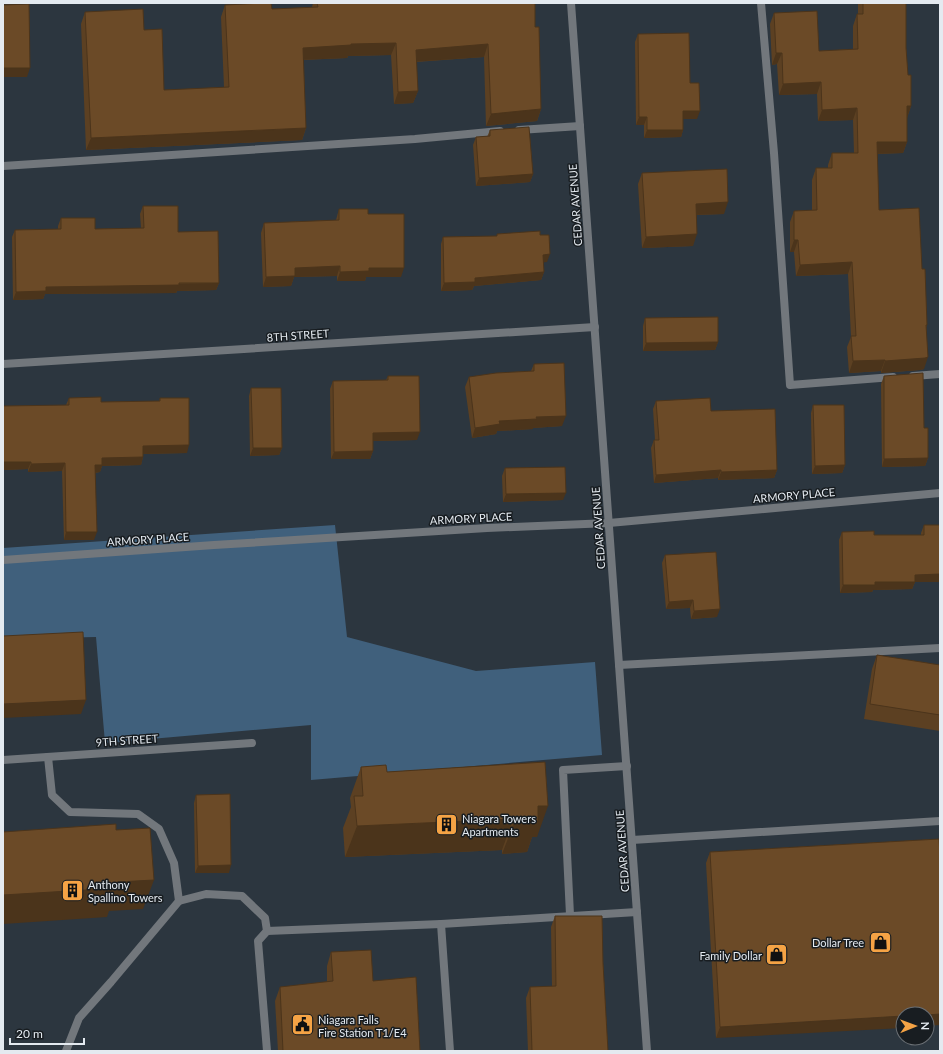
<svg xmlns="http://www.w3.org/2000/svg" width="943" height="1054" viewBox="0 0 943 1054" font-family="Lato,sans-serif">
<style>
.green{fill:#40607c}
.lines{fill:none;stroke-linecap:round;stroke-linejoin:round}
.service{stroke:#72777c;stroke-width:8}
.minor{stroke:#72777c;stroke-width:8}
.wall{fill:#5c4022}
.shaded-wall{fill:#4b341b}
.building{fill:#6b4a27;stroke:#4b341b}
.labels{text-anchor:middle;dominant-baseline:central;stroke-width:3;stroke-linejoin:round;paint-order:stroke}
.street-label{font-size:11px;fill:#e4eaf0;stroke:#181d21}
.poi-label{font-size:11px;fill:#e4eaf0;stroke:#181d21;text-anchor:start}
</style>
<rect width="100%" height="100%" fill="#2c363f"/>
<path class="green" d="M335,525L347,637L476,671L595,662L602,755L311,780V725L105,743L96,637L3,639V548Z"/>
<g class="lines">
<g class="service">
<path d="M761,3L774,153L790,385L893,377"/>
<path d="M519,130L580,126"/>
<path d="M3,166L415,139L500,131"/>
<path d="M913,376L940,374"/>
<path d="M3,560L214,545L487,528L609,523"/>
<path d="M619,665L940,648"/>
<path d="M48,757L52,795L70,812L138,814L159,829L174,863L179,901"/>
<path d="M632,840L940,821"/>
<path d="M570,915L563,770L627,766"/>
<path d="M441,924L450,1051"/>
<path d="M66,1051L79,1018L111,982L179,901L206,894L242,896L265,918L267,931"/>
<path d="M267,1051L258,941L267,931L441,924L637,912"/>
</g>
<g class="minor">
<path d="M571,3L647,1051"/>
<path d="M3,364L595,327"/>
<path d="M609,523L940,493"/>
<path d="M3,760L252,743"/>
</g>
</g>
<g class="wall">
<path d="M313,3H535V27L541,109L537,121L486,126L484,57L416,62L418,91L413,103L394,104L391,55L348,56L347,58L303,60L306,128L302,140L86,150L81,24L85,12L144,30L164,90L224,87L221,17L225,5L272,9L312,7Z"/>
<path d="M858,3H906V48L908,75L911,106L907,118V142L903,153L877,154L879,210L922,269L927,325L926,328L924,369L920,370L881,373V371L849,373L847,347L851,337L848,274L796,276L794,252H790V222L794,211L812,210V180L816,168H828V165L832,153H854L853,120L818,121L817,94L779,95L777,64L772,65L770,24L774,13L819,51L853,49V26L857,14H858Z"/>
<path d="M638,34L690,83L697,119H683V130L681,137L644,138V125H636L635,42Z"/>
<path d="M490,130L533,174L530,182L476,186L473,145L476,137H487Z"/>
<path d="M642,173L724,214L696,215L693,246L642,248L638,184Z"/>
<path d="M143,206L178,232L219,283L216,290L177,291L176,293L45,294L43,299L13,300L12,237L15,230L58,229V226L61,218L95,229L141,228L140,214Z"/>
<path d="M339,209L368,214L401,277H366L365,281H337V276L294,277L291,286L263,287L261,233L264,223L336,220Z"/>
<path d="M497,234L540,235L547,262H543L544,272L541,280L474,286L472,290L441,291V244L443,237L497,236Z"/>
<path d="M645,318L718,342L715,350L643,351V326Z"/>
<path d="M534,364L562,426L533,428V429L497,431L496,434L472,438L465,387L469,377L531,371Z"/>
<path d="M388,376L417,440L373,441V451L370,459H331L330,389L333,381L386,380Z"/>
<path d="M884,376L924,428L928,458L925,466L882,467L881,384Z"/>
<path d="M251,388L282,448L279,455L250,456L249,396Z"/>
<path d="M69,398L101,402L159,401L160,398L187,453L143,454V457L141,465L102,466L100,472L95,473L94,540H64L62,471L28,472V469L3,470L66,405Z"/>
<path d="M656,401L711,411L777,470L774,478L718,480V478L654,483L651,448L654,440H655L653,409Z"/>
<path d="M813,405L845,465L842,473L812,474L811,413Z"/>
<path d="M505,468L563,500L503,502L502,476Z"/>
<path d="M924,525H940L912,589L873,590L872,592L840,593L839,540L842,532L874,535H921V533Z"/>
<path d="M665,555L717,617L691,619L690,608L666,609L662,563Z"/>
<path d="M877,655L940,665V731L864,719L872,669Z"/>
<path d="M545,762L537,837H532L527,852L502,854V850L345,857L343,828L351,807L350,798L361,767L387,772Z"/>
<path d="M196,795L229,873H195L194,803Z"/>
<path d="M939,839L716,1038L706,863L710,852Z"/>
<path d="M555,916L603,963L608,1051H528L526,998L530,987H552L551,927Z"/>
<path d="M331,952L373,981L420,1051H278L275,1001L280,987L327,982V966Z"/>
</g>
<g class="shaded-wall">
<path d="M396,43L391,55L348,56L347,58L298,60L303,48L351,44Z"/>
<path d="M488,44L484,57L411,62L416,50Z"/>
<path d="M776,53H782L777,64L772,65Z"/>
<path d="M3,68H30L27,77H3Z"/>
<path d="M821,82L817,94L779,95L783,84Z"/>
<path d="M418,91L413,103L394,104L398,92Z"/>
<path d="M907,106H911L907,118H902Z"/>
<path d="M857,108L853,120L818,121L822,110Z"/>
<path d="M541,109L537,121L486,126L491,114Z"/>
<path d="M683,111H700L697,119H680Z"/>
<path d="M639,117H647L644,125H636Z"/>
<path d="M306,128L302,140L86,150L91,138Z"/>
<path d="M647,130H683L681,137L644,138Z"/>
<path d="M877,142H907L903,153L872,154Z"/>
<path d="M533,174L530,182L476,186L479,178Z"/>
<path d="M728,202L724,214L691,215L696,204Z"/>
<path d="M697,234L693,246L642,248L646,237Z"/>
<path d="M794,240H798L794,252H790Z"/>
<path d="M550,254L547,262L540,263L543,255Z"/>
<path d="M852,262L848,274L796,276L800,265Z"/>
<path d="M340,266L337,276L294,277L291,286L263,287L266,277L295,268Z"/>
<path d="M369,268H404L401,277H366L365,281H337L340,272Z"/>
<path d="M544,272L541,280L474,286L472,290L441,291L444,283L475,278Z"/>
<path d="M219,283L216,290L177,291L176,293L45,294L43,299L13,300L16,292L46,287Z"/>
<path d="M718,342L715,350L643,351L646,343Z"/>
<path d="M928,357L924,369L920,370L881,373L885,361Z"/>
<path d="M885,360L881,371L849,373L853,361Z"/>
<path d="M566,416L562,426L533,428V429L497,431L496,434L472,438L475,428L499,421L536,417Z"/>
<path d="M420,432L417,440L370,441L373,433Z"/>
<path d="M189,445L187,453L140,454L143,446Z"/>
<path d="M253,448H282L279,455L250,456Z"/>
<path d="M373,451L370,459H331L334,452Z"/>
<path d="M143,457L141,465L102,466L100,472L93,473L95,465L102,458Z"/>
<path d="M928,458L925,466L882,467L884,459Z"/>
<path d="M3,462H31L28,469L3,470Z"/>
<path d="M65,463L62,471L28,472L31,464Z"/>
<path d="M845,465L842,473L812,474L815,466Z"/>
<path d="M721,470L718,478L654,483L656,475Z"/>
<path d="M777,470L774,478L718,480L721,472Z"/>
<path d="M566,493L563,500L503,502L506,494Z"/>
<path d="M66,532H97L94,540H64Z"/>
<path d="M940,574V582H915L912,589L873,590L872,592L840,593L843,585L915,575Z"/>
<path d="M693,600L690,608L666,609L669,602Z"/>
<path d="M720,609L717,617L691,619L694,611Z"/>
<path d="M86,700L81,714L3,718V704Z"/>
<path d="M538,806H548L537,837H532L527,852L502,854L514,823Z"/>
<path d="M513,819L502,850L345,857L357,826Z"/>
<path d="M231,865L229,873H195L198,866Z"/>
<path d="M154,880L143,909L109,911L107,917L3,924V895L117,882Z"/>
<path d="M940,1014V1025L927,1026V1015Z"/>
<path d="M903,1016V1028L716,1038L720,1027Z"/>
</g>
<g class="building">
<path d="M264,3H271L272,9L318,7L317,3H535V27H539L541,109L491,114L488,44L416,50L418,91L398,92L396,43L351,44V45L303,48L306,128L91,138L85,12L143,9L144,30L162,29L164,90L229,87L225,5Z"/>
<path d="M863,3H906V48L908,75H911V106H907V142H877L879,210L919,208L922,269H925L927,325H926L928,357L925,358L885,361V360L853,361L851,336H856L852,262L800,265L798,240H794V211L817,210L816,168H832V153H858L857,108L822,110L821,82L783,84L782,53H776L774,13L817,11L819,51L858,49L857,14H863Z"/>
<path d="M29,4L30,68H3V5Z"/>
<path d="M689,33L690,83H699L700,111H683V130H647V117H639L638,34Z"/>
<path d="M529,127L533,174L479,178L476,137L490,136V130Z"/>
<path d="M727,169L728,202L696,204L697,234L646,237L642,173Z"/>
<path d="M143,206H178V232L218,231L219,283H179V285L46,287V291L16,292L15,230L61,229V218H95V229L144,228Z"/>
<path d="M339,209H368V214H404V268H369V271L340,272V266L295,268V276L266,277L264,223L339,220Z"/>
<path d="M540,231V235H549L550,254L543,255L544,272L475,278V282L444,283L443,237L497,236V234Z"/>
<path d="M718,317V342L646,343L645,318Z"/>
<path d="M564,363L566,416L536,417L537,419L499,421L500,424L475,428L469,377L496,373L534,371V364Z"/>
<path d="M923,373L924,428H928V458L884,459V376Z"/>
<path d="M388,376H419L420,432L373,433V451L334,452L333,381L388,380Z"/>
<path d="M251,388H281L282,448H253Z"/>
<path d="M101,397V402L160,401V398H189V445L143,446V457L102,458V465H95L97,532H66L65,463L31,464V462H3V406L69,405V398Z"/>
<path d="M710,398L711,411L775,409L777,470L721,472V470L656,475L654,440H659L656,401Z"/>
<path d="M813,405H844L845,465L815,466Z"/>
<path d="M565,467L566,493L506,494L505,468Z"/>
<path d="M924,525H940V574L915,575V582H875V585H843L842,532L874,531V535H924Z"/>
<path d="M716,552L720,609L694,611L693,600L669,602L665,555Z"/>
<path d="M83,632L86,700L3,704V636Z"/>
<path d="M877,655L940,665V715L870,704Z"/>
<path d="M545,762L548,806H538V821L514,823L513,819L357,826L354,796H363L361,767L386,765L387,772Z"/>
<path d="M230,794L231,865L198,866L196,795Z"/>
<path d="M116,824V830L150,828L154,880L117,882L118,888L3,895V832Z"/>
<path d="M939,839L940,855V1014L927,1015V1014H903V1016L720,1027L710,852Z"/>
<path d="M555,916H602L603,963L608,1051H532L530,987L556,986Z"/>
<path d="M371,950L373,981L416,977L420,1051H283L280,987L333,981L331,952Z"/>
</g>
<defs>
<symbol id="building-square" viewBox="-11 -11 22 22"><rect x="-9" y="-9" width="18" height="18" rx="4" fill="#f5a345" stroke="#181d21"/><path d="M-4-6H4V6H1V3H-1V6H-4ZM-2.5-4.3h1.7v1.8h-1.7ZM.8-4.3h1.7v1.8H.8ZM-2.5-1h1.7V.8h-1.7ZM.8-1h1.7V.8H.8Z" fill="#111"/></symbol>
<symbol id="shop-square" viewBox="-11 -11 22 22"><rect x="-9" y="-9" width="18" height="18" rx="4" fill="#f5a345" stroke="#181d21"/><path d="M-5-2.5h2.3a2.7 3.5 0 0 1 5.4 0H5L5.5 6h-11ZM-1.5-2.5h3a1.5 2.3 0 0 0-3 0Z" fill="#111"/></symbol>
<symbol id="civic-square" viewBox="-11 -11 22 22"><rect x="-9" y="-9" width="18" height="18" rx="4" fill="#f5a345" stroke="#181d21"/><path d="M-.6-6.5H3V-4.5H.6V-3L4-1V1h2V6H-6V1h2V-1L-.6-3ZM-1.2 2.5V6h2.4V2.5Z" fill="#111"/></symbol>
</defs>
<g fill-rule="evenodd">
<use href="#building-square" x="434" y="812" width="25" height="25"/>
<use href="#building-square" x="60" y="878" width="25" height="25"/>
<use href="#shop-square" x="868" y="930" width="25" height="25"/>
<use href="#shop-square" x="764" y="942" width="25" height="25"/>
<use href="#civic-square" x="290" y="1012" width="25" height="25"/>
</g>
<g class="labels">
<g class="street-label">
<text transform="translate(575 205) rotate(-94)">CEDAR AVENUE</text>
<text transform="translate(298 335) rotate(-4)">8TH STREET</text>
<text transform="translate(794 495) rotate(-5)">ARMORY PLACE</text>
<text transform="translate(471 518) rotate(-3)">ARMORY PLACE</text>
<text transform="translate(598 528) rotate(-94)">CEDAR AVENUE</text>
<text transform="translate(148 539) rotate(-4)">ARMORY PLACE</text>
<text transform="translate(127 740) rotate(-4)">9TH STREET</text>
<text transform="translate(622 851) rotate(-94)">CEDAR AVENUE</text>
</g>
<g class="poi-label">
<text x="462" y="818">Niagara Towers<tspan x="462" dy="13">Apartments</tspan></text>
<text x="88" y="884">Anthony<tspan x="88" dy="13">Spallino Towers</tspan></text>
<text x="864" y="942" text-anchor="end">Dollar Tree</text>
<text x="762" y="955" text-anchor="end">Family Dollar</text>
<text x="318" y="1019">Niagara Falls<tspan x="318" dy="13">Fire Station T1/E4</tspan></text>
</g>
</g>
<rect width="943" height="1054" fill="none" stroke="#e4eaf0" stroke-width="8"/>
<g transform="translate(915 1026) rotate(89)"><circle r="19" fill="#181d21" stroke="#6a6f74"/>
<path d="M0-3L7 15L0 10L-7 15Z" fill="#f5a345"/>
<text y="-6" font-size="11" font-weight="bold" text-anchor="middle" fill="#e4eaf0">N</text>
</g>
<path d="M10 1038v6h74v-6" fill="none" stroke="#e4eaf0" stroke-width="2"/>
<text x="16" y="1038" font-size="12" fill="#e4eaf0" stroke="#181d21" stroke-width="3" paint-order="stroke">20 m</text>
</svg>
